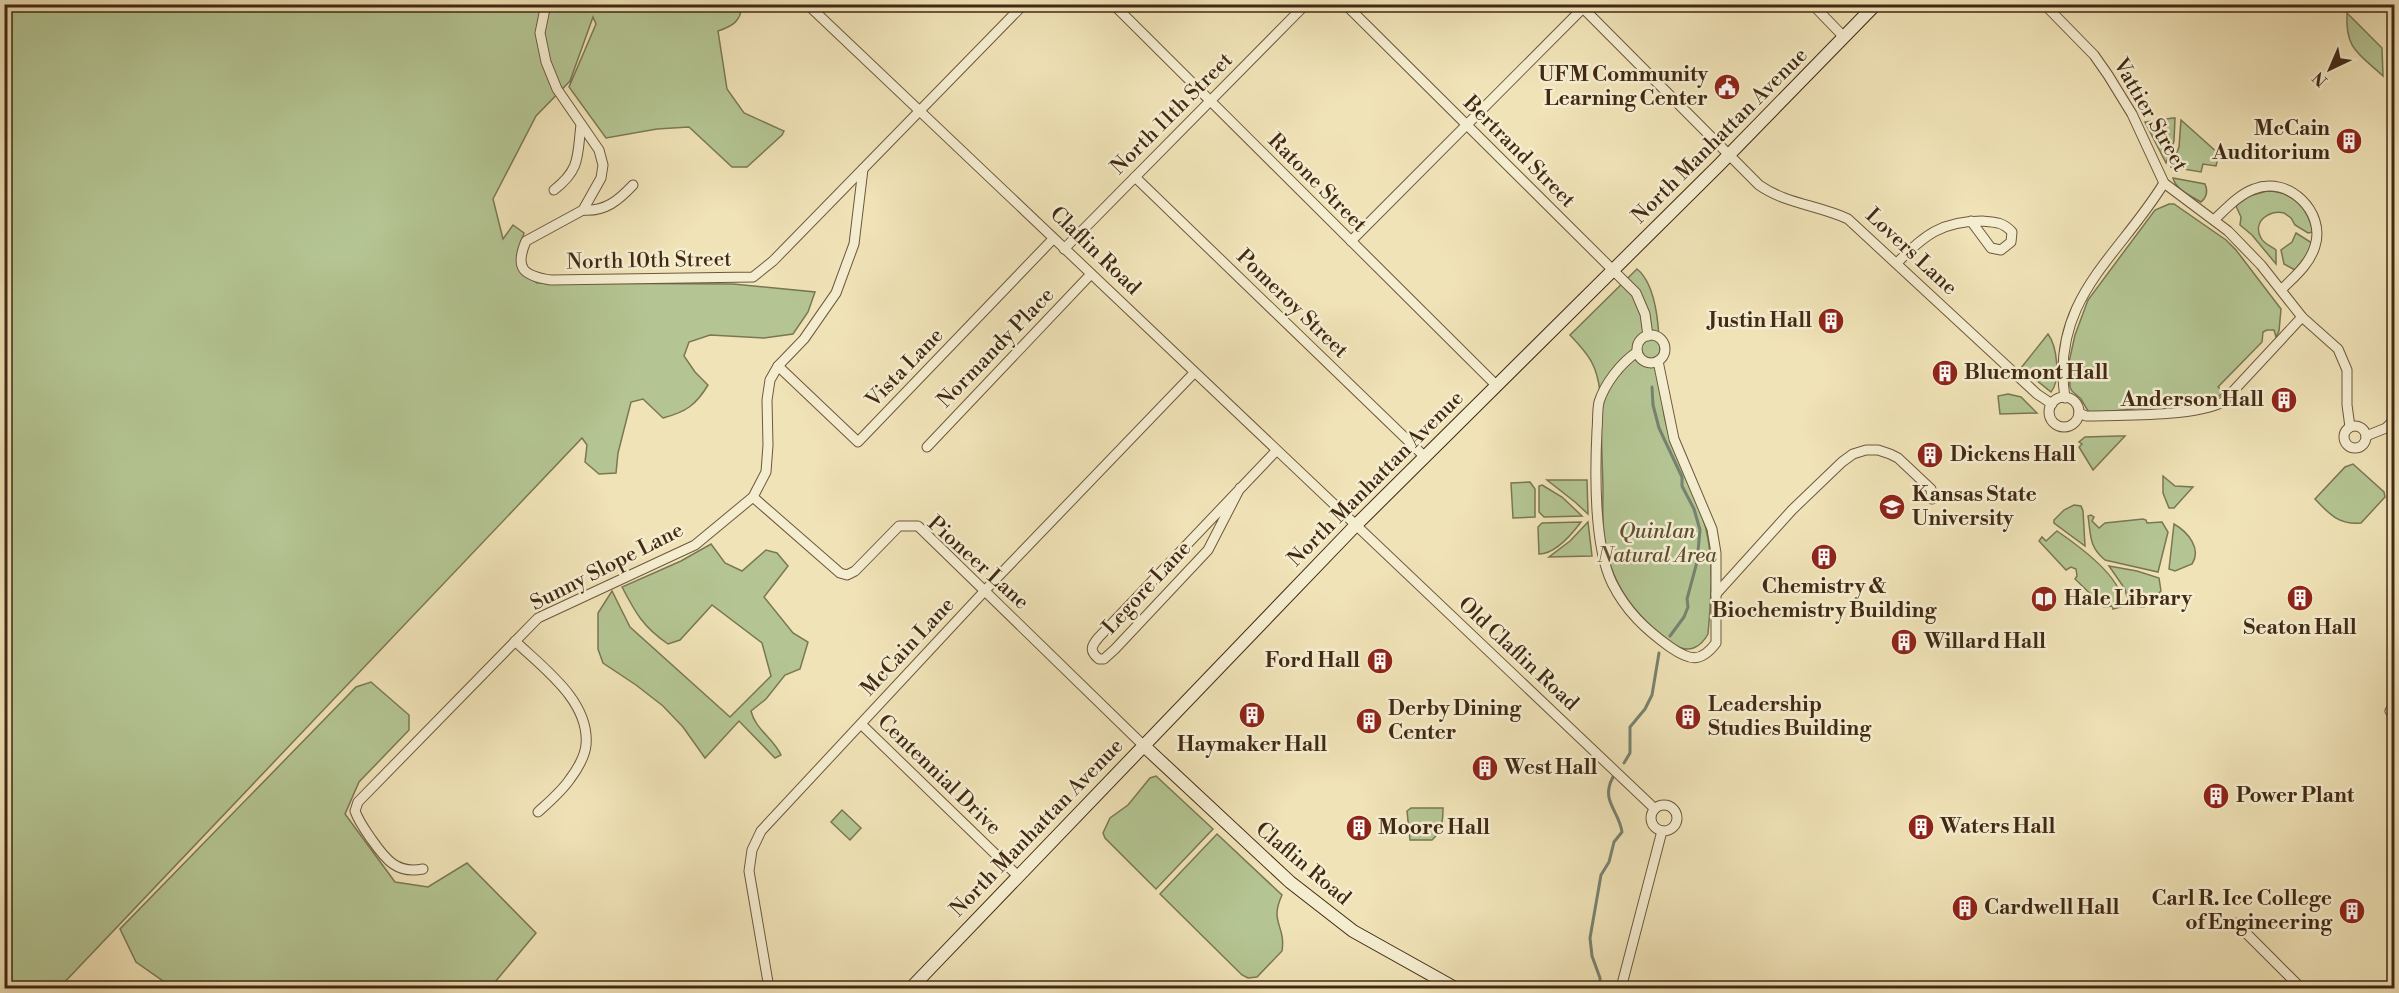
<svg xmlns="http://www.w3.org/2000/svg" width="2399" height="993" viewBox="0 0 2399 993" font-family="'Libre Bodoni',serif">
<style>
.green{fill:#b4c593;stroke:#7a7754;stroke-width:1.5}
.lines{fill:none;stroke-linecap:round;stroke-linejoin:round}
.stream{stroke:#768270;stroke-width:3}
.street-casing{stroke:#6d583d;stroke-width:11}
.secondary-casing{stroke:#412914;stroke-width:14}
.street{stroke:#f5edd0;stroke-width:9}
.secondary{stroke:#f5edd0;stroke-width:12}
.labels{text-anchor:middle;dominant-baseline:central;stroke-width:5;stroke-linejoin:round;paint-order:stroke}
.poi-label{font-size:21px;font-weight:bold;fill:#412914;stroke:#f5edd0;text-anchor:start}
.street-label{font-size:21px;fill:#412914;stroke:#f5edd0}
.park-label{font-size:21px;font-style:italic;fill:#5e5034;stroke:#f5edd0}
</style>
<rect width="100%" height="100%" fill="#f0e3b7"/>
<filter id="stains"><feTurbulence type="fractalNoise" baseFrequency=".00333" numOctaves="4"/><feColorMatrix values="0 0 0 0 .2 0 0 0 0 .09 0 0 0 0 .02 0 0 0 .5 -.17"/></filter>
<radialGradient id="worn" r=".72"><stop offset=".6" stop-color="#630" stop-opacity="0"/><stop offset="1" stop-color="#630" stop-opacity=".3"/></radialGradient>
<g class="green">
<path d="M5,5H742C741,21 733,26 718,31L727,89L744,113L784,131L782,135L747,167H732L689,127L657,129L606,138L569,87L596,24L593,17L570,81L536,116L493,199L503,239L513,225L524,233L520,246L524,274L537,283L733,284L815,292L808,312L793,334L764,338L710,335L689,342L684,356L695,372L708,385C696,405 686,412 663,418L643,399L631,402L618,453L616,473L599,474L585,462L587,445L582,438L59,988H5Z"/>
<path d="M2347,13L2382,48L2383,76C2358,53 2345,49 2347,13Z"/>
<path d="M2173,118H2175L2174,141L2166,163L2145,122Z"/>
<path d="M2181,120L2219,154L2216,166L2203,164L2201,172L2171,167L2179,147Z"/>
<path d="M2173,178L2205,184C2208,191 2207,197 2201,202C2191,196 2176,190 2173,178Z"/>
<path d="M2267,191C2293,191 2308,208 2313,232L2308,233L2295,225L2291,218L2284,213C2269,209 2252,222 2261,238C2264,244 2271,246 2276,250V264L2252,235L2240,225L2241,217L2236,206L2249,196Z"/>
<path d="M2169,204H2174L2226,240L2236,250L2281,309L2279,331L2276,337L2274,330H2267L2263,332L2262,342L2218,387L2224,392L2213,401L2093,413L2088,411L2081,399L2072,391L2070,387L2069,362L2075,335L2088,300L2155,210Z"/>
<path d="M2296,233L2312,243L2307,255L2295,270L2284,264L2281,250L2292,242Z"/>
<path d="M1637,269C1667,293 1657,377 1664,414C1671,454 1696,490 1706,529C1714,562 1711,600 1708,634C1701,647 1689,654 1675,645C1636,618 1608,582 1604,534C1602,519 1603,503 1603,488C1602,456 1601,424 1600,392C1597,365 1589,355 1570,335Z"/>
<path d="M2048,334C2057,346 2061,380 2051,392L2021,368Z"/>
<path d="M2008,394L2021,397L2037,413L2000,414L1998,396Z"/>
<path d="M2119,436H2125L2093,470L2079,447L2082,444L2079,442L2085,437Z"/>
<path d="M2353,464L2384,492L2385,497L2361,523C2339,525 2329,514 2315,499L2345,467Z"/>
<path d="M2163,476L2175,486L2193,487L2174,508H2169L2163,493Z"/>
<path d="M1547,480H1587L1588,514L1575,502Z"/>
<path d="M1530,482L1535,489V517L1513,518L1511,483Z"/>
<path d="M1542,485L1562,497L1582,516L1544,517L1539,512V486Z"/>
<path d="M2074,505L2081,506L2083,511L2085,546L2054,523V520L2064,510Z"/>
<path d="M2091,515L2094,517L2092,521L2099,528L2105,523L2143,519L2146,520L2147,523L2162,522L2168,532L2158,572L2105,560C2089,547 2091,536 2088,516Z"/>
<path d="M1581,522C1572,534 1555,554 1539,554L1538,527L1542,523Z"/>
<path d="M1588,522L1592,556L1549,557L1570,541Z"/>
<path d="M2174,524C2188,532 2202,549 2192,564L2175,571L2169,569Z"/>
<path d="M2057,531C2076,544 2128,581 2121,607L2113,609L2112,606L2104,607L2075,579L2077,576L2076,569L2071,567L2066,570L2039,541L2042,537L2046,541Z"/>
<path d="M711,544L725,563L742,571L766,550L777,553L788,566L764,597L793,633L808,642L800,669L785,675L766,699L751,711C755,729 773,738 781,755L775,758L739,721L705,758L683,727L663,706L636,685L603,663L598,649V613L612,591L630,627L730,717L771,676L762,643L712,605L680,640L668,644C643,627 635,612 622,587L681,561Z"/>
<path d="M2109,566L2137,571L2159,578L2161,591L2144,607L2129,606L2125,589Z"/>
<path d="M371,682L409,715V730L359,782L345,814L395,882L428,887L467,863L536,933L490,988H173L136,962L120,929L356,687Z"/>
<path d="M1156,776L1213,829L1156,889L1105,838L1103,833L1110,818L1128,805L1150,778Z"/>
<path d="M1411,808H1443C1443,821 1442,831 1432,840H1410L1407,811Z"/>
<path d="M842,810L861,828L850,840L831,822Z"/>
<path d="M1217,834L1282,895C1269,923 1286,925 1282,951L1257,977L1248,978L1242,975L1160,894Z"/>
</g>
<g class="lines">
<g class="stream">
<path d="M1652,387L1653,405L1659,428L1682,477V486L1694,509L1700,530L1697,562L1687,599L1688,607L1684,617L1670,636"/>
<path d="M1624,763L1630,753V727L1645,709L1652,695L1659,653"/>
<path d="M1600,988V978L1592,956L1590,938L1601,875L1609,862L1614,842L1622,832C1619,810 1600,801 1613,777"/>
</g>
<defs>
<g id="street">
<path d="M546,4L540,33L546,62L557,89L599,150L603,165L601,178L583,210L526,241C514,269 524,276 551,280L753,277L773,261L1024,4"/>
<path d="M807,4L1654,808"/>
<path d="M1113,4L1497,386"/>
<path d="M1345,4L1636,293L1645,314L1648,336"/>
<path d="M1579,4L1759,185C1786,204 1818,205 1848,219L2037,394L2052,404"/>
<path d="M1812,4L1844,37"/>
<path d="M2044,4L2094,55L2108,75L2132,114L2164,183L2228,231L2261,265L2302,317L2338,349L2347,370V405L2350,427"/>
<path d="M1135,177L1425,457"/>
<path d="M554,190C581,169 577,156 581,125"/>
<path d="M583,210C605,212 619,200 633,185"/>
<path d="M2214,220C2226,209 2238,195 2254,189C2288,175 2326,212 2315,246C2310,264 2294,277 2281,290"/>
<path d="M1351,241L1585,6"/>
<path d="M1064,249L1306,4"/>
<path d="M1897,263C1924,235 1942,221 1982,221C1995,222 2003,222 2012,232L2011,242L2001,250L1991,248L1971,221"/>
<circle cx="1651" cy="349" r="14"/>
<path d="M1637,352C1621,363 1605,383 1599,402C1597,411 1598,421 1597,430C1595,471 1594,546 1612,583C1626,611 1645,629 1670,647C1689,660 1700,664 1716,643V553L1712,529L1674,439L1658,361"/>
<path d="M778,366L858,442L1053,239"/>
<circle cx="2064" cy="412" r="15"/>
<path d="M2065,398C2050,299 2118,258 2164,183"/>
<path d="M2079,413L2086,416C2121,415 2193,417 2223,402L2302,317"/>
<circle cx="2355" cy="437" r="11"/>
<path d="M2366,436L2386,428L2394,420"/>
<path d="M927,447L1091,274"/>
<path d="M1240,488L1208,550L1115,649L1104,659H1099C1089,651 1091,646 1099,637L1276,451"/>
<path d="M753,497L840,573L847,575L855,571L899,526H918L1143,745"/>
<path d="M1716,594L1792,510L1842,462L1853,454L1866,450H1878L1890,454L1898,458L1931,489L1932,499"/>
<path d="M515,641C543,668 590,701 586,745C585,756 577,770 570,779C562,791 549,802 538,812"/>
<path d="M2394,706L2390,711L2394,716"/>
<path d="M861,724L1018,876"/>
<circle cx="1664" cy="818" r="13"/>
<path d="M423,869C397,874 386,860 372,840C365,830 359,822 355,811L358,802L538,618L695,545L753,497L766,472L768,445L767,400L770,380L778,366L804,339L836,293L854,244L863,169"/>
<path d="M2236,923L2301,988"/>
<path d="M769,988L749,871L752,850L761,831L992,583L1194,373"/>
<path d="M1621,988L1662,831"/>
</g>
<g id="secondary">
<path d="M1143,745L1290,882L1353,931L1455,988"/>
<path d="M911,988L1355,526L1719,165L1876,4"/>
</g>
</defs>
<use href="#street" class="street-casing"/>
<use href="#secondary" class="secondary-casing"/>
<use href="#street" class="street"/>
<use href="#secondary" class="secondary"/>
</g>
<defs>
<symbol id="civic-disc" viewBox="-11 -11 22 22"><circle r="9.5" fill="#8f2418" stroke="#f5edd0"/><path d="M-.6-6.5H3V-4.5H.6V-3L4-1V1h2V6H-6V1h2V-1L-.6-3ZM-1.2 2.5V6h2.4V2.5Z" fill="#fff"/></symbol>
<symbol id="building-disc" viewBox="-11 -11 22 22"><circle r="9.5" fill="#8f2418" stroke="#f5edd0"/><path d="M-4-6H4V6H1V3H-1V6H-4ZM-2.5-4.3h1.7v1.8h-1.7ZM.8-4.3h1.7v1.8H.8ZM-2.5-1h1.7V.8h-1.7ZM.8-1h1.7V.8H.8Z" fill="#fff"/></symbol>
<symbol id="university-disc" viewBox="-11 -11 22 22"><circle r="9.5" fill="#8f2418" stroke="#f5edd0"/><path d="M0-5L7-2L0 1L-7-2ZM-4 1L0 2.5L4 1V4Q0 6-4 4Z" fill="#fff"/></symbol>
<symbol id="library-disc" viewBox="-11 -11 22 22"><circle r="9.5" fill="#8f2418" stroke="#f5edd0"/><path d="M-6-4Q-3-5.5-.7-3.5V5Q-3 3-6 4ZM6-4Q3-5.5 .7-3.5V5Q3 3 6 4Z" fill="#fff"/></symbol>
</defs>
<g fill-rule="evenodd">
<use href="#civic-disc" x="1712" y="72" width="30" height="30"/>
<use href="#building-disc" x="2334" y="126" width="30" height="30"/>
<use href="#building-disc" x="1816" y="306" width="30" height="30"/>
<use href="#building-disc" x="1930" y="358" width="30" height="30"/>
<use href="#building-disc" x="2269" y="385" width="30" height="30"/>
<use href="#building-disc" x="1915" y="440" width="30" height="30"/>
<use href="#university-disc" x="1877" y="492" width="30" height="30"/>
<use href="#building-disc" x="1809" y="542" width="30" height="30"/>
<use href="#building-disc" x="2285" y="583" width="30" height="30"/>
<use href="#library-disc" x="2029" y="584" width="30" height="30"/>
<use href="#building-disc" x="1889" y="627" width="30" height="30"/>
<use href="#building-disc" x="1365" y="646" width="30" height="30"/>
<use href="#building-disc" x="1237" y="700" width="30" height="30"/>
<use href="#building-disc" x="1673" y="702" width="30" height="30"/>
<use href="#building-disc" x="1354" y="706" width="30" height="30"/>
<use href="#building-disc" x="1470" y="753" width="30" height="30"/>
<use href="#building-disc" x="2201" y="781" width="30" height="30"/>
<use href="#building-disc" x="1906" y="812" width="30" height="30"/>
<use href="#building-disc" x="1344" y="813" width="30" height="30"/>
<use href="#building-disc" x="1950" y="893" width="30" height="30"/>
<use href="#building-disc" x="2337" y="896" width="30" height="30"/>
</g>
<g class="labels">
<g class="poi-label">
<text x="1708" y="75" text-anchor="end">UFM Community<tspan x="1708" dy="24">Learning Center</tspan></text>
<text x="2330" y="129" text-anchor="end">McCain<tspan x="2330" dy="24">Auditorium</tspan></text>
<text x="1812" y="321" text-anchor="end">Justin Hall</text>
<text x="1964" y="373">Bluemont Hall</text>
<text x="2264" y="400" text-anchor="end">Anderson Hall</text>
<text x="1950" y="455">Dickens Hall</text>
<text x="1912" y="495">Kansas State<tspan x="1912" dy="24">University</tspan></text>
<text x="1824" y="587" text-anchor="middle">Chemistry &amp;<tspan x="1824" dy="24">Biochemistry Building</tspan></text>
<text x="2064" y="599">Hale Library</text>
<text x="2300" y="628" text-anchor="middle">Seaton Hall</text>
<text x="1924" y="642">Willard Hall</text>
<text x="1360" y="661" text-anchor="end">Ford Hall</text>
<text x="1708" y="705">Leadership<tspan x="1708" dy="24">Studies Building</tspan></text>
<text x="1388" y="709">Derby Dining<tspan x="1388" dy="24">Center</tspan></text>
<text x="1252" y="745" text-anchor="middle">Haymaker Hall</text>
<text x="1504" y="768">West Hall</text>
<text x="2236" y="796">Power Plant</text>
<text x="1940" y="827">Waters Hall</text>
<text x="1378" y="828">Moore Hall</text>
<text x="2332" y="899" text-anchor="end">Carl R. Ice College<tspan x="2332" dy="24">of Engineering</tspan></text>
<text x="1984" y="908">Cardwell Hall</text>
</g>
<g class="street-label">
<text transform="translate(1172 114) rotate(-45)">North 11th Street</text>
<text transform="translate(2150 115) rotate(60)">Vattier Street</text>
<text transform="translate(1720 136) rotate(-45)">North Manhattan Avenue</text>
<text transform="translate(1519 152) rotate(45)">Bertrand Street</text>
<text transform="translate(1317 183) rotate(45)">Ratone Street</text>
<text transform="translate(1095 251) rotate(44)">Claflin Road</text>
<text transform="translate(1911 252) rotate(43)">Lovers Lane</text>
<text transform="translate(649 261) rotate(-1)">North 10th Street</text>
<text transform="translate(1292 304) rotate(44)">Pomeroy Street</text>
<text transform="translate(996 348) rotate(-46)">Normandy Place</text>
<text transform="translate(905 368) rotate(-46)">Vista Lane</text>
<text transform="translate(1376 479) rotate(-45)">North Manhattan Avenue</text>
<text transform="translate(978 563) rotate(42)">Pioneer Lane</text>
<text transform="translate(607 567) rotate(-27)">Sunny Slope Lane</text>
<text transform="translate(1147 588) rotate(-47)">Legore Lane</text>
<text transform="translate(908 647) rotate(-47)">McCain Lane</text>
<text transform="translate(1518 654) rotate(43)">Old Claflin Road</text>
<text transform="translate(939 775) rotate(44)">Centennial Drive</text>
<text transform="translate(1037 828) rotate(-46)">North Manhattan Avenue</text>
<text transform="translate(1303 864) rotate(40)">Claflin Road</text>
</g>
<g class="park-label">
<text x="1657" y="532">Quinlan<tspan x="1657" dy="24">Natural Area</tspan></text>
</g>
</g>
<rect width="2399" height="993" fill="none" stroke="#f0e3b7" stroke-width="24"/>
<rect x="6" y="6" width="2387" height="981" fill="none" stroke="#412914" stroke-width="3"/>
<rect x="12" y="12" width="2375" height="969" fill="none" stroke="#412914" stroke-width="1.5"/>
<g transform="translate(2330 69) rotate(224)" stroke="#f5edd0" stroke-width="4.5" paint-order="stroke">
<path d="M0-4.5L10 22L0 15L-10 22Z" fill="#412914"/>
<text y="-9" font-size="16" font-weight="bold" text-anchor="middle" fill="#412914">N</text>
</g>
<rect width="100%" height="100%" filter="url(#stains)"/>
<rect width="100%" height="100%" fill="url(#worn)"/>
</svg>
